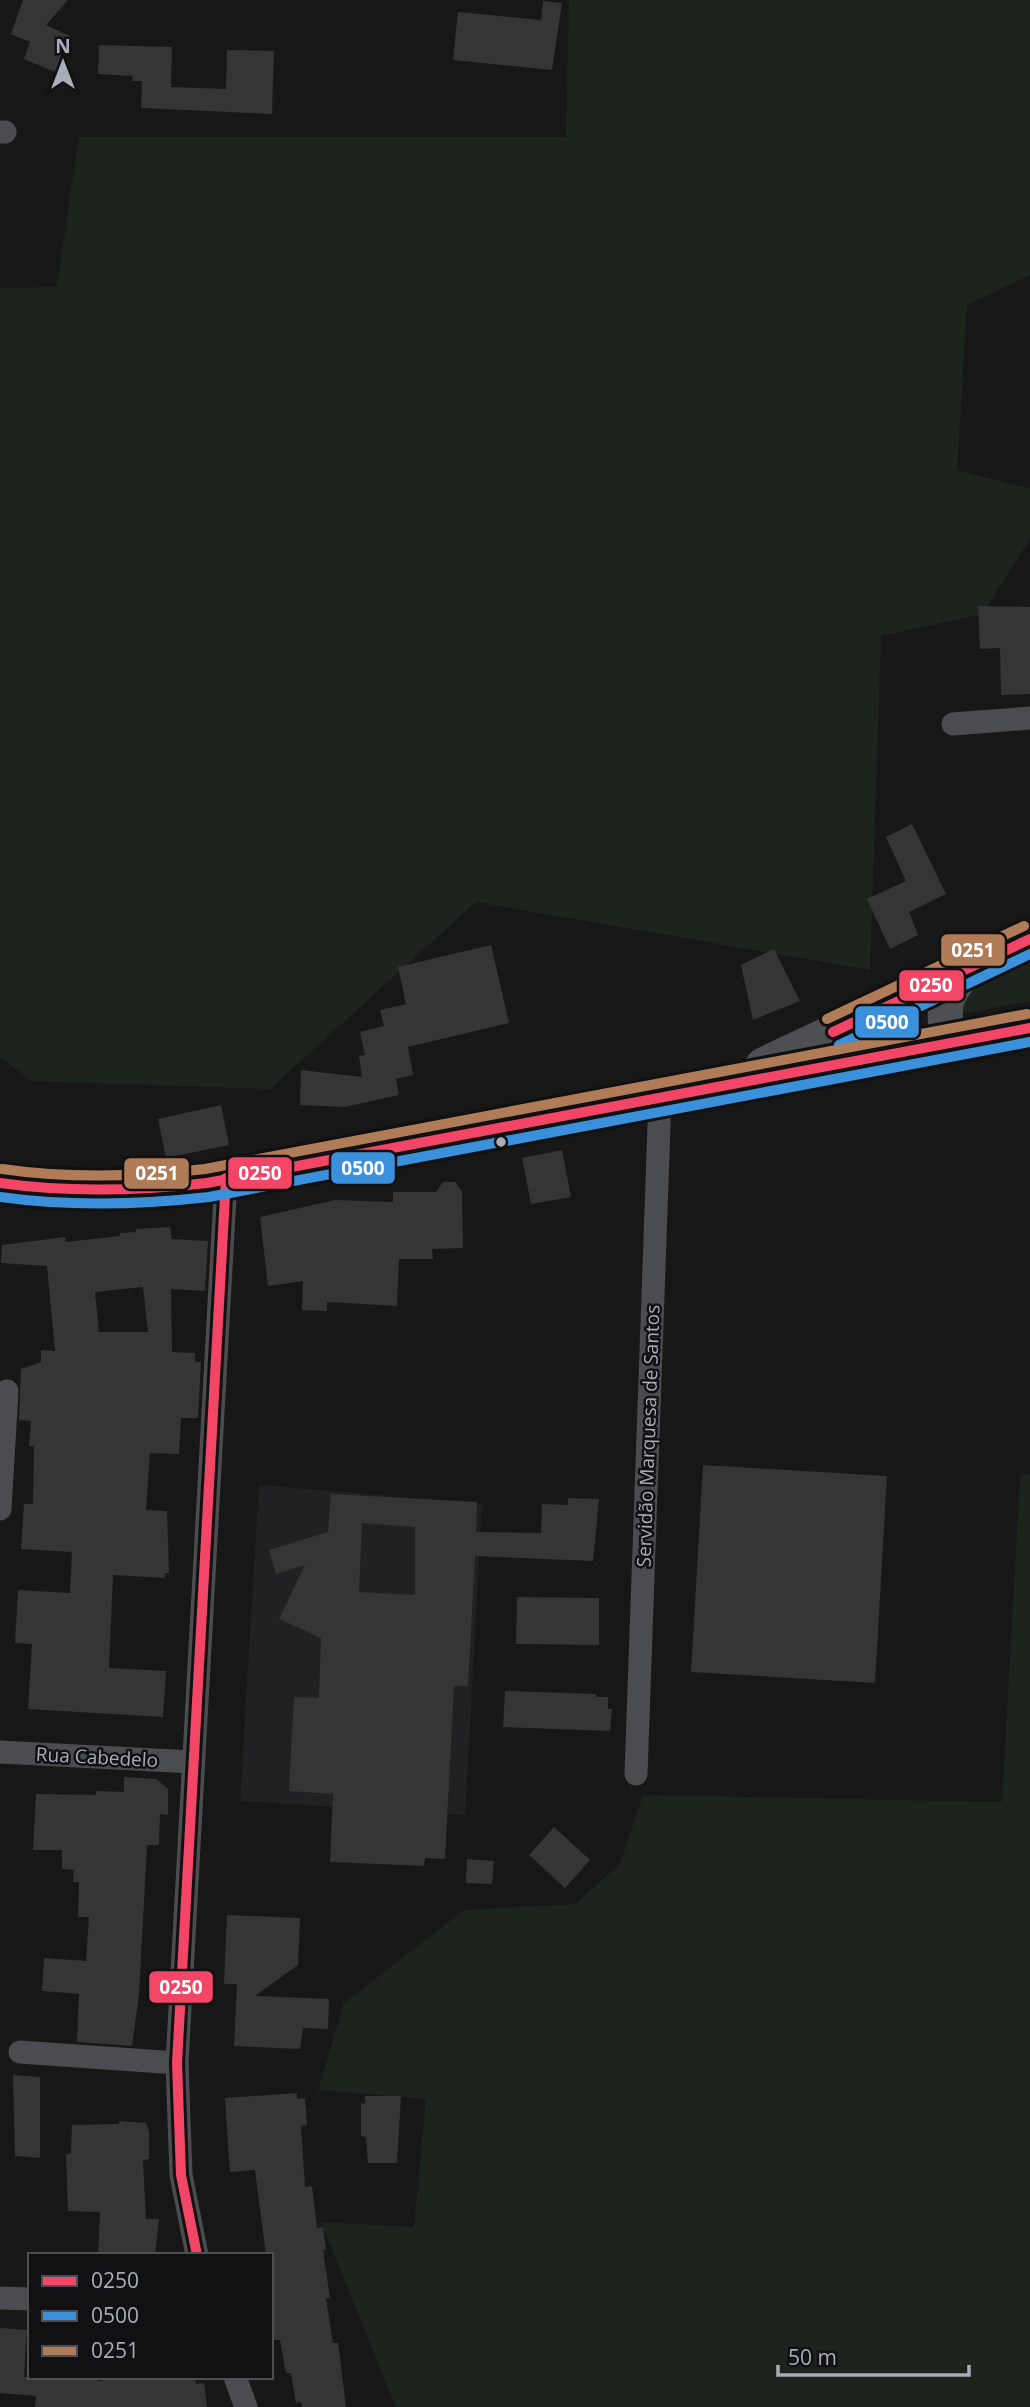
<svg xmlns="http://www.w3.org/2000/svg" width="1030" height="2407" viewBox="0 0 1030 2407" font-family="'Open Sans',sans-serif">
<style>
.built{fill:#212123}
.green{fill:#1d241e}
.building{fill:#353536;fill-rule:evenodd}
.lines{fill:none;stroke-linecap:round;stroke-linejoin:round}
.minor{stroke:#4b4c50;stroke-width:23}
.primary{stroke:#4d4f52;stroke-width:35}
.bus-1-casing{stroke:#111113;stroke-width:16}
.bus-2-casing{stroke:#111113;stroke-width:16}
.bus-3-casing{stroke:#111113;stroke-width:16}
.bus-1{stroke:#f34667;stroke-width:10}
.bus-2{stroke:#3a90db;stroke-width:10}
.bus-3{stroke:#b07c57;stroke-width:10}
.bus-dot{fill:#a8adb8;stroke:#111113;stroke-width:2.5}
.labels{text-anchor:middle;dominant-baseline:central;stroke-width:5;stroke-linejoin:round;paint-order:stroke}
.street-label{font-size:19px;fill:#a8adb8;stroke:#111113}
.line-badge{stroke:#111113;stroke-width:2.5}
.badge-label{font-size:19px;text-anchor:middle;font-weight:bold;fill:#fff}
</style>
<rect width="100%" height="100%" fill="#171717"/>
<path class="built" d="M259,1485L482,1504L465,1815L240,1801Z"/>
<g class="green">
<path d="M569,0H1030V275L967,305L957,470L1030,489V539L982,614L881,636L870,970L476,902L270,1089L31,1081L0,1057V288L57,287L79,137H566Z"/>
<path d="M1030,953V1001L968,1013L962,1011L963,992Z"/>
<path d="M913,1008L915,1024L925,1038L819,1049Z"/>
<path d="M1030,1474V2407H396L321,2222L414,2227L426,2099L318,2090L344,2003L464,1910L575,1904L620,1864L643,1795L1002,1802L1020,1476Z"/>
</g>
<g class="building">
<path d="M23,0H68L46,25L70,36L55,72L24,59L30,42L11,34Z"/>
<path d="M543,1L562,3L552,70L453,60L458,12L541,20Z"/>
<path d="M99,45L172,47L171,87L226,89L227,50L274,51L272,114L141,108L142,81H132L133,76L98,74Z"/>
<path d="M978,606L1030,607V694L1001,695L1000,648L980,649Z"/>
<path d="M912,824L946,894L909,912L918,935L890,949L867,899L906,881L886,837Z"/>
<path d="M491,945L509,1023L408,1047L413,1075L396,1079L399,1095L345,1107L300,1105L301,1070L362,1077L359,1056L365,1055L360,1032L384,1026L380,1010L406,1004L398,967Z"/>
<path d="M774,949L800,1001L753,1020L741,965Z"/>
<path d="M221,1105L229,1145L166,1158L158,1119Z"/>
<path d="M562,1150L571,1197L531,1204L522,1158Z"/>
<path d="M443,1182H455L462,1192L463,1248L432,1249L433,1259H399L397,1306L327,1302V1311L302,1310L303,1281L268,1286L260,1217L335,1200L393,1202V1192H436Z"/>
<path d="M170,1227L172,1239L208,1241L205,1291L171,1289L172,1352L195,1353V1362H201L198,1418H181L179,1454L150,1453L146,1510L167,1511L169,1573H165V1578L113,1575L109,1668L166,1671L163,1717L28,1709L32,1644L15,1643L18,1590L70,1593L72,1552L21,1549L24,1504H33L34,1446H29L31,1421L19,1420L21,1369L41,1362V1350L55,1351L47,1266L1,1263L2,1245L65,1237L66,1242L120,1236V1233L136,1232V1229ZM143,1287L148,1332H99L95,1292Z"/>
<path d="M703,1465L887,1476L875,1683L691,1672Z"/>
<path d="M331,1494L477,1502L476,1532L541,1533L542,1504L568,1505V1498L599,1499L593,1561L475,1556L468,1686H454L445,1859L425,1858L424,1866L330,1862L333,1794L289,1791L294,1697L319,1698L321,1638L279,1619L305,1565L276,1574L269,1550L328,1532ZM362,1523L415,1527V1595L359,1592Z"/>
<path d="M517,1597L599,1598V1645L516,1644Z"/>
<path d="M505,1691L596,1694V1697H608V1709H612L610,1731L503,1727Z"/>
<path d="M124,1777L156,1779L168,1789V1815L160,1814L159,1845H147L139,1995L132,2046L77,2042L79,1994L42,1991L44,1958L86,1961L89,1917H78L79,1882H73L74,1870L62,1869V1850H33L36,1794L96,1795V1791L124,1792Z"/>
<path d="M554,1827L590,1860L565,1888L529,1855Z"/>
<path d="M467,1859L494,1861L492,1884L466,1883Z"/>
<path d="M227,1915L300,1918L298,1965L255,1996L329,1999L328,2029L303,2028L300,2049L234,2046L237,1984H224Z"/>
<path d="M13,2075L40,2077V2158L15,2156Z"/>
<path d="M297,2093V2099L305,2098L307,2125L301,2126L305,2187L312,2186L317,2228L323,2227L326,2250H323L330,2298H326L333,2343H338L346,2407H302L301,2402L296,2403L291,2373H286L280,2340H274L271,2327V2255H266L255,2170L230,2172L225,2098Z"/>
<path d="M365,2096H401L397,2163H368L366,2137L361,2136V2103L365,2104Z"/>
<path d="M119,2121L146,2123L149,2131V2159L143,2160L146,2219H159L155,2255H98L100,2212L68,2211L66,2154H71L72,2125L119,2124Z"/>
<path d="M0,2328L27,2330L24,2377H98V2381L129,2377H195L196,2384L204,2383L207,2407H35L36,2396L0,2393Z"/>
</g>
<g class="lines">
<g class="minor">
<path d="M0,132H5"/>
<path d="M953,724L1030,718"/>
<path d="M0,1509L7,1391"/>
<path d="M0,1752L193,1762"/>
<path d="M636,1774L660,1098"/>
<path d="M20,2052L177,2063"/>
<path d="M197,2255L181,2175L177,2063L226,1178"/>
<path d="M0,2298L30,2299"/>
<path d="M235,2377L246,2407"/>
</g>
<g class="primary">
<path d="M948,1043C943,1006 942,996 969,969"/>
<path d="M763,1065L1030,939"/>
<path d="M0,1183C137,1210 278,1169 412,1144C619,1107 824,1068 1030,1028"/>
</g>
<defs>
<g id="bus-1">
<path d="M833,1032L1030,939"/>
<path d="M0,1183C70,1193 137,1191 207,1183L1030,1028"/>
<path d="M197,2255L181,2175L177,2063L226,1178"/>
</g>
<g id="bus-2">
<path d="M839,1045L1030,954"/>
<path d="M0,1197C71,1207 138,1205 209,1197L1030,1042"/>
</g>
<g id="bus-3">
<path d="M827,1019L1024,926"/>
<path d="M2,1169C71,1179 136,1177 205,1169L1027,1014"/>
</g>
</defs>
<use href="#bus-1" class="bus-1-casing"/>
<use href="#bus-2" class="bus-2-casing"/>
<use href="#bus-3" class="bus-3-casing"/>
<use href="#bus-1" class="bus-1"/>
<use href="#bus-2" class="bus-2"/>
<use href="#bus-3" class="bus-3"/>
</g>
<circle class="bus-dot" cx="501" cy="1142" r="6"/>
<g class="labels">
<g class="street-label">
<text transform="translate(648 1436) rotate(-88)">Servidão Marquesa de Santos</text>
<text transform="translate(97 1757) rotate(3)">Rua Cabedelo</text>
</g>
</g>
<g class="line-badge">
<rect x="940" y="933" width="66" height="34" rx="7" fill="#b07c57"/>
<rect x="898" y="969" width="67" height="33" rx="7" fill="#f34667"/>
<rect x="854" y="1005" width="66" height="34" rx="7" fill="#3a90db"/>
<rect x="330" y="1151" width="66" height="34" rx="7" fill="#3a90db"/>
<rect x="227" y="1156" width="66" height="34" rx="7" fill="#f34667"/>
<rect x="123" y="1157" width="67" height="33" rx="7" fill="#b07c57"/>
<rect x="148" y="1970" width="66" height="34" rx="7" fill="#f34667"/>
</g>
<g class="badge-label">
<text x="973" y="957">0251</text>
<text x="931" y="992">0250</text>
<text x="887" y="1029">0500</text>
<text x="363" y="1175">0500</text>
<text x="260" y="1180">0250</text>
<text x="157" y="1180">0251</text>
<text x="181" y="1994">0250</text>
</g>
<rect x="28" y="2253" width="245" height="126" fill="#111113" stroke="#4d4f55" stroke-width="2"/>
<rect x="42" y="2276" width="35" height="10" fill="#f34667" stroke="#4d4f55" stroke-width="2"/>
<text x="91" y="2288" font-size="21" fill="#a8adb8">0250</text>
<rect x="42" y="2311" width="35" height="10" fill="#3a90db" stroke="#4d4f55" stroke-width="2"/>
<text x="91" y="2323" font-size="21" fill="#a8adb8">0500</text>
<rect x="42" y="2346" width="35" height="10" fill="#b07c57" stroke="#4d4f55" stroke-width="2"/>
<text x="91" y="2358" font-size="21" fill="#a8adb8">0251</text>
<g transform="translate(63 63)" stroke="#111113" stroke-width="5" paint-order="stroke">
<path d="M0-5L12 26L0 18L-12 26Z" fill="#a8adb8"/>
<text y="-10" font-size="19" font-weight="bold" text-anchor="middle" fill="#a8adb8">N</text>
</g>
<path d="M778 2365v10h191v-10" fill="none" stroke="#a8adb8" stroke-width="3.5"/>
<text x="788" y="2365" font-size="21" fill="#a8adb8" stroke="#111113" stroke-width="5" paint-order="stroke">50 m</text>
</svg>
